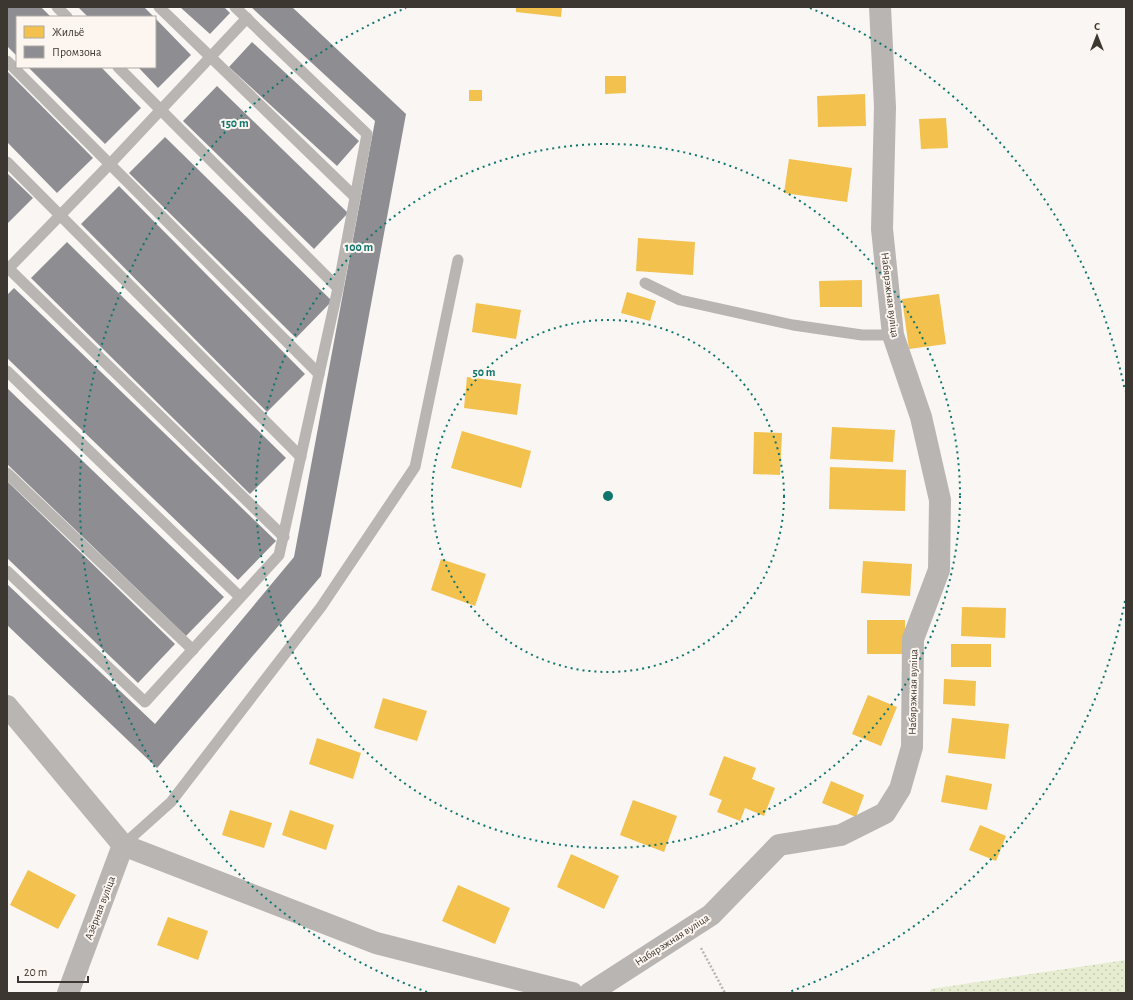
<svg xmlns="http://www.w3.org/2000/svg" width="1133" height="1000" viewBox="0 0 1133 1000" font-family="'Alegreya Sans',sans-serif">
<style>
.grass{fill:url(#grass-dots)}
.homes{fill:#f2c14e}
.industry{fill:#8d8d92}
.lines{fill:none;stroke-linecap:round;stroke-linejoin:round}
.path{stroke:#b8b5b2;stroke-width:2.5;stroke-dasharray:2 2;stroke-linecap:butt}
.service{stroke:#b8b5b3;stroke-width:11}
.minor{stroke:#b8b5b3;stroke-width:22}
.ring{fill:none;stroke:#0f766e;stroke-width:2;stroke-dasharray:2 4}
.labels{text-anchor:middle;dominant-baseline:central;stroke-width:4;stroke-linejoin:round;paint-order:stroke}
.street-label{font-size:11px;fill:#3d3731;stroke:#fdf6f0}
.centre{fill:#0f766e;stroke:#fdf6f0;stroke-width:2}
.ring-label{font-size:12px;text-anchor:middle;font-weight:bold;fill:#0f766e;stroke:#fdf6f0;stroke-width:4;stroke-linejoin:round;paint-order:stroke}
</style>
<defs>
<pattern id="grass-dots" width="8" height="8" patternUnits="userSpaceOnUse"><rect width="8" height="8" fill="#e5eccf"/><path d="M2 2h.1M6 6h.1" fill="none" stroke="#c5cbb2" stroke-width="1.8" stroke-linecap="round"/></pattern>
</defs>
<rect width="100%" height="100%" fill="#faf6f3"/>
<path class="grass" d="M1126,960V993H929L931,989Z"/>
<g class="homes">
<path d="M516,7H562L561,17L516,12Z"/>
<path d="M605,76H626V93L605,94Z"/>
<rect x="469" y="90" width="13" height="11"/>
<path d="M865,94L866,126L818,127L817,96Z"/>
<path d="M946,118L948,148L921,149L919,119Z"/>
<path d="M789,159L852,168L847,202L784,193Z"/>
<path d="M638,238L695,242L693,275L636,271Z"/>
<path d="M862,280V307H820L819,281Z"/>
<path d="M627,292L656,301L650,321L621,313Z"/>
<path d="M939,294L946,344L909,349L902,299Z"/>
<path d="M476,303L521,310L516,339L472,332Z"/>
<path d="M467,377L521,384L517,415L464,408Z"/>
<path d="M832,427L895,430L893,462L830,459Z"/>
<path d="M462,431L531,451L521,488L451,468Z"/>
<path d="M754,432L782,433L780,475L753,474Z"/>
<path d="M830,467L906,470L905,511L829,509Z"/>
<path d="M441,559L486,574L475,606L431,590Z"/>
<path d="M863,561L912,564L910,596L861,593Z"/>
<path d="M962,607L1006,608L1005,638L961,636Z"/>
<rect x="867" y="620" width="38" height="34"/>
<rect x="951" y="644" width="40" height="23"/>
<path d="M944,679L976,681L975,706L943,704Z"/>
<path d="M868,695L897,707L881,746L852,734Z"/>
<path d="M383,698L427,711L417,741L374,728Z"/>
<path d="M952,718L1009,724L1005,759L948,753Z"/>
<path d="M317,738L361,753L353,779L309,764Z"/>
<path d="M724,756L756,768L752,779L775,788L764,816L745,808L740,821L717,812L722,800L709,795Z"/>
<path d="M946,775L992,784L987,810L941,802Z"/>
<path d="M831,781L864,795L856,817L822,803Z"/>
<path d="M633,800L677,816L664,852L620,835Z"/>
<path d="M230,810L272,823L264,848L222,835Z"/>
<path d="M290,810L334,825L326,850L282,835Z"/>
<path d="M980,825L1006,836L996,861L969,850Z"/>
<path d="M571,854L619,876L604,909L557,887Z"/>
<path d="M28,870L76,895L58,929L10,905Z"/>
<path d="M458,885L510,908L495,944L442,921Z"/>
<path d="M168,917L208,931L198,960L157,945Z"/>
</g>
<g class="industry">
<path d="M7,7H41L51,17H17V56L7,46Z"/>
<path d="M78,7H144L154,17H88Z"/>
<path d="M180,7H224L230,13L210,34Z"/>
<path d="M251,7H292L406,114L321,576L157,768L7,625V584L155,724L294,557L375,121Z"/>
<path d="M155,18L191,55L158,88L138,67H155Z"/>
<path d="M252,42L359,141L337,166L229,67Z"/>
<path d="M28,67H101L141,108L105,144Z"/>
<path d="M7,71L93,158L57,193L7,142Z"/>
<path d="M217,86L348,213L314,249L183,121Z"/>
<path d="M165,137L332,301L296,338L129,173Z"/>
<path d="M7,173L33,198L7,224Z"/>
<path d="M119,186L305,374L267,412L81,224Z"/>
<path d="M67,242L286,458L250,494L31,278Z"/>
<path d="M14,288L276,541L238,580L7,358V295Z"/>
<path d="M7,388L224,597L186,636L7,464Z"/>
<path d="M7,481L175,644L138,683L7,558Z"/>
</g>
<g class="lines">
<path class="path" d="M701,948L725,993"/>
<g class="service">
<path d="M57,7L67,17"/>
<path d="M159,7L355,197"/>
<path d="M7,61L319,374"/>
<path d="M118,67L338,288"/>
<path d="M7,162L301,457"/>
<path d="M7,267L284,537"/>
<path d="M7,270L110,164L247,18"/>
<path d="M645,283L680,300L793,325L862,335H893"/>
<path d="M7,371L240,597"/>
<path d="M7,473L193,650"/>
<path d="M7,571L145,702L279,555L338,288L367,134L235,7"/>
<path d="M123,845L171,802L321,607L415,467L458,260"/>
</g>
<g class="minor">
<path d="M7,706L123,845L376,943L572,993"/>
<path d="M68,993L123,845"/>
<path d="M590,993L711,915L779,845L841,835L885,813L900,789L912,747L913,639L939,570L940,500L921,417L893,335L882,229L885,107L880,7"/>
</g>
</g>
<g class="ring">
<circle cx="608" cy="496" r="176"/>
<circle cx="608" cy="496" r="352"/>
<path d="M1125 601A528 528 0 0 1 789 992M427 992A528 528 0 0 1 406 8M810 8A528 528 0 0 1 1125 391"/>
</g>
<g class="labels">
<g class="street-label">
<text transform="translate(890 295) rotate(83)">Набярэжная вуліца</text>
<text transform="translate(913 692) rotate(-89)">Набярэжная вуліца</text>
<text transform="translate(100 908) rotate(-69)">Азёрная вуліца</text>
<text transform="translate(672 940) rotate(-33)">Набярэжная вуліца</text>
</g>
</g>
<circle cx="608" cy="496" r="6" class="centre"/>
<g class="ring-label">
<text x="235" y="127">150 m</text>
<text x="359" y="251">100 m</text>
<text x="484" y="376">50 m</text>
</g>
<rect width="1133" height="1000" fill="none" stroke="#3d3731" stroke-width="16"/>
<rect x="16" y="16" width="140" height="52" fill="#fdf6f0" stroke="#b0aaa4"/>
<rect x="24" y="26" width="20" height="12" fill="#f2c14e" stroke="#b0aaa4"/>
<text x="52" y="36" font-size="12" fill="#3d3731">Жильё</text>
<rect x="24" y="46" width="20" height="12" fill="#8d8d92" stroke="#b0aaa4"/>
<text x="52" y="56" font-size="12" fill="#3d3731">Промзона</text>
<g transform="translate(1097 36)" stroke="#fdf6f0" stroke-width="3" paint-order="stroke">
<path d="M0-3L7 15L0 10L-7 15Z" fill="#3d3731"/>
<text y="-6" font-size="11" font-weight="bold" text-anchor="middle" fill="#3d3731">С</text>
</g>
<path d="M18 976v6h70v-6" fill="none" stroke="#3d3731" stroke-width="2"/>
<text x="24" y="976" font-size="12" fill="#3d3731" stroke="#fdf6f0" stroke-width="3" paint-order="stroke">20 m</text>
</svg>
